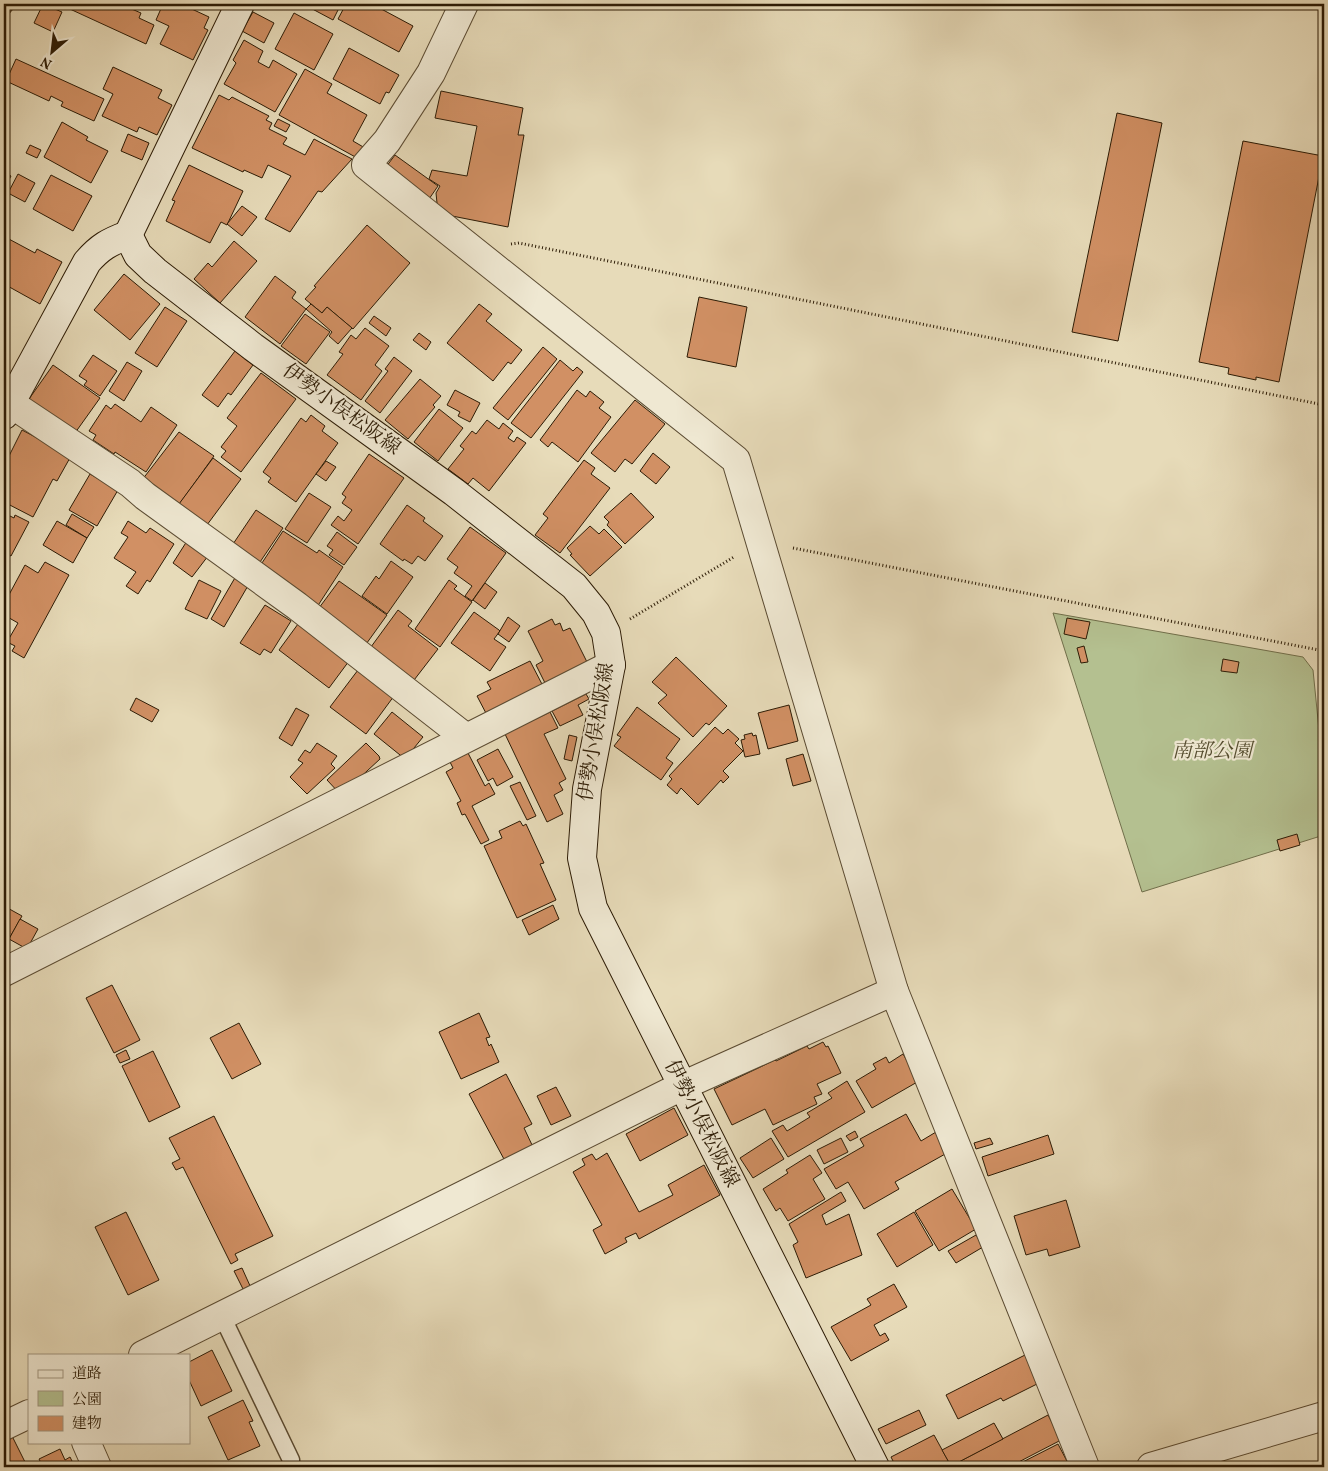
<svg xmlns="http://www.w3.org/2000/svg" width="1328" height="1471" viewBox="0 0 1328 1471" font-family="Vollkorn,'Noto Serif JP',serif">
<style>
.green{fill:#b4c090;stroke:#706e4a}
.building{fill:#d19064;stroke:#2c1b05}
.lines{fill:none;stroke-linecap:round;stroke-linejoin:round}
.service-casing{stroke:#5b4b32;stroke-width:19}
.minor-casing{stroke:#5b4b32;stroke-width:30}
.secondary-casing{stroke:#2c1b05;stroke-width:30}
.path{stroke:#2c1b05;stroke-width:3;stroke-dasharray:1 2.5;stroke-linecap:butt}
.service{stroke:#efe8d2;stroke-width:16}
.minor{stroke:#efe8d2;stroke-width:28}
.secondary{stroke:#efe8d2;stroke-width:28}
.labels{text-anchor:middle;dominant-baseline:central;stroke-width:4.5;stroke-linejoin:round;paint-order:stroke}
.street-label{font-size:20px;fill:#2c1b05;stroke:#efe8d2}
.park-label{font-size:20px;font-style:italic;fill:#554d2f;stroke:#efe8d2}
</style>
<rect width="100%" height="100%" fill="#e7dbb9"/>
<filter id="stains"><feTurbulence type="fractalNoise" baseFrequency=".004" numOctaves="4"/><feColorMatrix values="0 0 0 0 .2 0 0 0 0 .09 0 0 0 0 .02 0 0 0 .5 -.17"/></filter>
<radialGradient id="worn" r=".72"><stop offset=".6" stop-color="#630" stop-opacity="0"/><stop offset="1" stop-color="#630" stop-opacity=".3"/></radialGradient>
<path class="green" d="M1053,613L1303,657L1313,670L1319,730L1324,763V835L1142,892Z"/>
<g class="building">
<path d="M43,4L62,12L53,32L34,23Z"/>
<path d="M59,4H120L141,13L139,18L154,25L146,44Z"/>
<path d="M163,4L170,5L171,4H181L209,17L204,28L208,30L193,60L160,44L169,26L156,20Z"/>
<path d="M303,4H341L333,20Z"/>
<path d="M346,4H372L413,26L399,52L338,19Z"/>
<path d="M253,12L274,23L264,43L242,31Z"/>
<path d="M294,13L333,34L314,70L275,49Z"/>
<path d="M244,40L263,51L258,62L269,68L273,60L297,74L275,112L224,84L236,63L233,60Z"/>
<path d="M349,48L399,75L389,93L386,92L380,104L333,79Z"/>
<path d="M16,59L104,99L94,121L61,106L63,102L51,96L49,101L6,81Z"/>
<path d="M113,67L162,90L158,98L172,105L157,135L139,127L137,132L102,116L113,94L103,89Z"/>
<path d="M305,69L332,84L327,93L367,115L353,141L365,148L359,159L279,115Z"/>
<path d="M4,86L8,88L4,97Z"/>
<path d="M441,91L523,108L518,135H524L508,227L447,215L437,203L436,193L440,186L429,179L432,170L467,176L477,126L435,118Z"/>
<path d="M219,95L229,100L232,97L269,116L266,120L272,123L269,129L287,138L283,144L305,155L314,139L352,159L322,192L318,191L290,232L265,219L291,176L268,165L262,178L244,170L243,172L192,148Z"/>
<path d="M1117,113L1162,123L1118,341L1072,332Z"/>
<path d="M278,119L290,125L286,132L274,126Z"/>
<path d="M62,122L88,137L86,140L108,151L91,183L44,157Z"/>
<path d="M128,134L149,143L142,160L121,151Z"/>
<path d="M1243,141L1323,156L1279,382L1256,377V380L1228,374L1229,368L1199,362Z"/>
<path d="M30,145L41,150L37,158L26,153Z"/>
<path d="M395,155L438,186L429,199L386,167Z"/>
<path d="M189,165L243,191L227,225L221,222L210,243L166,221L175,201L172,200Z"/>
<path d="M4,172L11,176L4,189Z"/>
<path d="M18,174L35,183L25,202L8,193Z"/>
<path d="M51,175L92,196L73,231L33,209Z"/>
<path d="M242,206L257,217L242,236L227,224Z"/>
<path d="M367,225L410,263L353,329L327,307L322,313L305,299L316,287L314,286Z"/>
<path d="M7,238L35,253L37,249L62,262L40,304L4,284V244Z"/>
<path d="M234,241L257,261L220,303L194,279L208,263L212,267Z"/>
<path d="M124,274L160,304L130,340L94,310Z"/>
<path d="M275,276L296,292L292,298L306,309L280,344L245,317Z"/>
<path d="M699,297L747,307L736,367L687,357Z"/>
<path d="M311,304L322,313L327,307L352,328L338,344L329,336L332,332L306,309Z"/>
<path d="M479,304L492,314L486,321L522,350L511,364L508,362L493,381L447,343Z"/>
<path d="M165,307L187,321L157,367L135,353Z"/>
<path d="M305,314L330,332L306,364L281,346Z"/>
<path d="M374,316L391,328L386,336L369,323Z"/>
<path d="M365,328L389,346L375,365L382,371L361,400L327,375L343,354L339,352L351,335L356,339Z"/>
<path d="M419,333L431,342L426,350L413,340Z"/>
<path d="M543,347L557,359L508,420L493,408Z"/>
<path d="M235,351L253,365L231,395L228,393L218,407L202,395Z"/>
<path d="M93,355L117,371L100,396L84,385L87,381L79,376Z"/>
<path d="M394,357L412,371L380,413L365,401L388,371L385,369Z"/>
<path d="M560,360L573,371L577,367L583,372L531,438L511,423Z"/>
<path d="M127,362L142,371L124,401L109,391Z"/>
<path d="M53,365L100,398L75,433L29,399Z"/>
<path d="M261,373L296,399L241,472L221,457L226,451L221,447L237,426L227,418Z"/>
<path d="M420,379L441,396L433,405L435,407L408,439L385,420Z"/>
<path d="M455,390L480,403L470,422L458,416L460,412L447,405Z"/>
<path d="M577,390L586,397L590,391L604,402L599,408L611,417L578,462L552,442L548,447L540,440Z"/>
<path d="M635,400L665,424L632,464L625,459L615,472L591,453Z"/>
<path d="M115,404L141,422L151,407L177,425L146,472L115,452L114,454L93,440L96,435L89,431L106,405L111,409Z"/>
<path d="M439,409L463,428L438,461L414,442Z"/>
<path d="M311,415L325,426L322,431L338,443L296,502L268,482L271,478L263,472L301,418L306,422Z"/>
<path d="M487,420L499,429L503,423L513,431L508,438L514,442L517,437L526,443L489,491L473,478L468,484L448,469L464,449L460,446L472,431L476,434Z"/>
<path d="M22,430L71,456L57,481L53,479L33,517L4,502V458L6,454L9,456Z"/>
<path d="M179,432L214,456L178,506L142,480Z"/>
<path d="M653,453L670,467L656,484L640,471Z"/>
<path d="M369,454L404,478L358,544L331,525L338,516L344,521L352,510L342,503L346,497L342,494Z"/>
<path d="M213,458L241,479L204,529L176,508Z"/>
<path d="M584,460L595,468L591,474L610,488L560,553L535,535L548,518L543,514Z"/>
<path d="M326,461L336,467L326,481L316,474Z"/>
<path d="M90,474L118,490L97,526L69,510Z"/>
<path d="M309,493L331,507L307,543L285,529Z"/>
<path d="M631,493L654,517L625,544L607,525L609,522L604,517Z"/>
<path d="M407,505L425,518L423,521L443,536L425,561L418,556L412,564L404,559L403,561L380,544Z"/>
<path d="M256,510L283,528L258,565L231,547Z"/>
<path d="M4,513L14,518L15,515L29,522L11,556L4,553Z"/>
<path d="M72,514L94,527L87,538L66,525Z"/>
<path d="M57,521L87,538L73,563L43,545Z"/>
<path d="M128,521L146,533L150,528L174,544L150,582L147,580L138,594L126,586L136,572L114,558L128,537L121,533Z"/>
<path d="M590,526L599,534L604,529L622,547L590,576L570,555L572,554L567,548Z"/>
<path d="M470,527L506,553L472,601L465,596L472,586L454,573L458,567L447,559Z"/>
<path d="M283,531L317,553L319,550L343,567L317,607L258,569Z"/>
<path d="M337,532L357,547L344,565L329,555L333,550L327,546Z"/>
<path d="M187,541L208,556L192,577L173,563Z"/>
<path d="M391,561L413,577L387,614L362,596L376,576L379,579Z"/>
<path d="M45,562L69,575L24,658L12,651L15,646L7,642L18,623L4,615V604L25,565L38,573Z"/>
<path d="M236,576L249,584L224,627L211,619Z"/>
<path d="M199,580L221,591L207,619L185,609Z"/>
<path d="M449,580L457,586L454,589L472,602L440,647L415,629Z"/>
<path d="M339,581L387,615L364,647L316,612Z"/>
<path d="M485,583L497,592L485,609L473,600Z"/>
<path d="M265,605L291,621L271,653L264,649L260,655L240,643Z"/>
<path d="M398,610L412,621L408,626L438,649L411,684L368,651Z"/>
<path d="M474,612L499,630L500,631L494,639L506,647L490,671L451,643Z"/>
<path d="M508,617L520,626L509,642L498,634Z"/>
<path d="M1067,618L1090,622L1086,639L1064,634Z"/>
<path d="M552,619L555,625L560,623L563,631L570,628L588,664L546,685L536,665L543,661L528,631Z"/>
<path d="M298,624L349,661L329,688L279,650Z"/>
<path d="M1084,646L1088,662L1081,663L1077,648Z"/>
<path d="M676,657L727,706L709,725L706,723L693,737L658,703L667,695L652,682Z"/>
<path d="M1223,659L1239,662L1237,673L1221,671Z"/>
<path d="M530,661L544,688L488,717L477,696L491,689L487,682Z"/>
<path d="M358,670L394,696L366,734L330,707Z"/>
<path d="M586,694L589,699L578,705L583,715L560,726L552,711Z"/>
<path d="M136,698L159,710L152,722L130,710Z"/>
<path d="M789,705L798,741L768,749L758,713Z"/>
<path d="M637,707L680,739L666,758L673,763L661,780L614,746L621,737L617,735Z"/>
<path d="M296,708L309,715L292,746L279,738Z"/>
<path d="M392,712L423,737L405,759L374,734Z"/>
<path d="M550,712L558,728L544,734L566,779L559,783L563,790L554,795L563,814L547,822L505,734Z"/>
<path d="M715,727L723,734L728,729L739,739L735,743L743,751L723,771L729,777L723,783L721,780L698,805L681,788L677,794L667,785L672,779L669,776Z"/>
<path d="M752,733L753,736L756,735L760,754L745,757L741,740L745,739L744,735Z"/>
<path d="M569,735L577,737L572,761L564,759Z"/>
<path d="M317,743L337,756L331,764L335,768L307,794L290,777L303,763L298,760L305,750L310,753Z"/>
<path d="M366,743L379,756L380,759L341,795L327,780Z"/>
<path d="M498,749L513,777L497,786L493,778L488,781L477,760Z"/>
<path d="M468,753L485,786L489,783L495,794L472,806L489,840L481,844L465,814L462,815L457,803L461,801L446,772L453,768L450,762Z"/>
<path d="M803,754L811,781L793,786L786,759Z"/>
<path d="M520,782L536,816L527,820L510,786Z"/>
<path d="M520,821L523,826L526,824L544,863L540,864L556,900L517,918L484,846L502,838L499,831Z"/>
<path d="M1297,834L1300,845L1280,851L1277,840Z"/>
<path d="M553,905L559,919L529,935L522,920Z"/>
<path d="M4,906L22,916L9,939L4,936Z"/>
<path d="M20,919L38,929L27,949L9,939Z"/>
<path d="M112,985L140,1040L114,1053L86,998Z"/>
<path d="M479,1013L490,1037L486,1038L489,1046L491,1044L499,1062L461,1079L439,1032Z"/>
<path d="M239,1023L261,1064L232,1079L210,1038Z"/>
<path d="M823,1042L826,1047L828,1046L841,1073L817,1084L822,1094L814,1097L817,1104L773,1125L765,1109L732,1125L714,1089L775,1060L776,1061L807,1046L809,1049Z"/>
<path d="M126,1050L130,1059L120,1063L116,1055Z"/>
<path d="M153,1051L180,1107L149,1122L122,1066Z"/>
<path d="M903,1054L919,1081L872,1108L856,1081L876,1069L873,1064L886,1057L889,1063Z"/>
<path d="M506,1074L532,1124L524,1128L533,1147L505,1161L469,1094Z"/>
<path d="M847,1081L865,1112L788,1157L772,1131L783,1125L787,1131L810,1117L807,1113L832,1098L828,1093Z"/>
<path d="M556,1087L571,1116L551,1125L537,1096Z"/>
<path d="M674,1108L688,1135L640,1161L626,1134Z"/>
<path d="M906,1114L921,1141L936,1132L947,1153L895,1182L899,1189L864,1209L848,1182L836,1189L824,1169L864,1146L860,1139Z"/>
<path d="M214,1116L273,1236L235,1254L238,1260L231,1264L183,1167L176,1170L172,1163L180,1159L169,1138Z"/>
<path d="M855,1131L858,1137L850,1141L846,1136Z"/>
<path d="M1048,1135L1054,1154L988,1176L982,1157Z"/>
<path d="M771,1138L784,1159L753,1178L740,1158Z"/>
<path d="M841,1138L848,1152L824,1164L817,1150Z"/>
<path d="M990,1138L993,1144L976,1149L974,1143Z"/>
<path d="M607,1153L639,1212L673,1195L668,1185L704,1165L720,1195L639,1239L636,1233L625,1238L627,1242L605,1254L593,1230L602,1225L573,1172L585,1165L582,1159L592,1154L596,1160Z"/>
<path d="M810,1155L822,1173L813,1179L825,1199L788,1221L780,1208L776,1211L763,1189L788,1173L786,1170Z"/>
<path d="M952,1189L976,1229L939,1251L915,1211Z"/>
<path d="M841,1192L846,1201L822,1215L826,1225L849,1214L862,1255L806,1278L793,1245L798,1242L789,1224Z"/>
<path d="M1066,1200L1080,1247L1049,1256L1047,1249L1026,1255L1014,1216Z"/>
<path d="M126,1212L159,1280L128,1295L95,1227Z"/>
<path d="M914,1212L933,1245L897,1267L877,1234Z"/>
<path d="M976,1235L983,1247L956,1263L948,1251Z"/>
<path d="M242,1268L251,1288L244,1291L234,1271Z"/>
<path d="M894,1284L907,1307L874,1325L880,1336L885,1333L889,1340L851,1361L831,1327L871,1305L867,1299Z"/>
<path d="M212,1350L232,1391L201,1406L189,1380V1362Z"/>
<path d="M1025,1355L1039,1383L1003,1401L1001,1398L958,1419L946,1395Z"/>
<path d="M243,1400L253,1421L249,1422L260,1446L228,1460L208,1417Z"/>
<path d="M919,1410L926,1425L886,1444L878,1429Z"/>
<path d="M1048,1415L1061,1440L1009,1467H896L891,1457L934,1435L951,1466Z"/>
<path d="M994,1423L1003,1439L951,1466L942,1450Z"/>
<path d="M12,1436L25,1462L15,1467H4V1440Z"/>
<path d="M1058,1444L1070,1467H1013Z"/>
<path d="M60,1449L65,1460L70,1457L75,1467H37L42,1465L39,1459Z"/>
<path d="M268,1462L270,1467H256Z"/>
</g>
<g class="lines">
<defs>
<g id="service">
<path d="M4,6L5,4"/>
<path d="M222,1316L291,1460"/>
</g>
<g id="minor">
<path d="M464,4L431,73L387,141L366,165L736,460L894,991L1085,1467"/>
<path d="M4,406L10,403L130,483L145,496L297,606L465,737"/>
<path d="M4,972L611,665"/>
<path d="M143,1355L682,1086L894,991"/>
<path d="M4,1426L29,1414"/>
<path d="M86,1442L97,1467"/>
<path d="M1151,1467L1324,1416"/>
</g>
<g id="secondary">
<path d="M128,235L138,255L155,271L253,347L454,492L574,586L596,613L606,633L611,665L587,789L582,858L593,908L875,1467"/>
<path d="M128,235L240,4"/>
<path d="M4,415L87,262C100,247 109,242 128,235"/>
</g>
</defs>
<use href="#service" class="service-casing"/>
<use href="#minor" class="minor-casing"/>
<use href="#secondary" class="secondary-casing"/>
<g class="path">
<path d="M511,244L519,243L1324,405"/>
<path d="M793,548L1324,651"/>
<path d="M630,619L734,557"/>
</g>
<use href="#service" class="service"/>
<use href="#minor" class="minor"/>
<use href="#secondary" class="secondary"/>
</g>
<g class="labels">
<g class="street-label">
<text transform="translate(341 410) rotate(36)">伊勢小俣松阪線</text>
<text transform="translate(597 732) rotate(-81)">伊勢小俣松阪線</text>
<text transform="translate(701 1124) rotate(63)">伊勢小俣松阪線</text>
</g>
<g class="park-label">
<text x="1212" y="752">南部公園</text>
</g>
</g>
<rect width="1328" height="1471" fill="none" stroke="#e7dbb9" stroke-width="20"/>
<rect x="5" y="5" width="1318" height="1461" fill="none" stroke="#2c1b05" stroke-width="2.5"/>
<rect x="10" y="10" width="1308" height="1451" fill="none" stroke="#2c1b05"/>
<rect x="28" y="1354" width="162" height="90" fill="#efe8d2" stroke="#a19680"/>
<rect x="38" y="1370" width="25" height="8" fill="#efe8d2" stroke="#a19680"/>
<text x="72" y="1378" font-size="15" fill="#2c1b05">道路</text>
<rect x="38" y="1391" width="25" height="15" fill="#b4c090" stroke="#a19680"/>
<text x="72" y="1404" font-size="15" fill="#2c1b05">公園</text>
<rect x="38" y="1416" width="25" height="15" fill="#d19064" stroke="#a19680"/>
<text x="72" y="1428" font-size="15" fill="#2c1b05">建物</text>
<g transform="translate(52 52) rotate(208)" stroke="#efe8d2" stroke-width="4" paint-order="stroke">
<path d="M0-4L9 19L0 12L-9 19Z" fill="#2c1b05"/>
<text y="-8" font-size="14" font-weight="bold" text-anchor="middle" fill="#2c1b05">N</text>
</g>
<rect width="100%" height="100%" filter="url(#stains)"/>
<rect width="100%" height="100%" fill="url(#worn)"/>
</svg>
